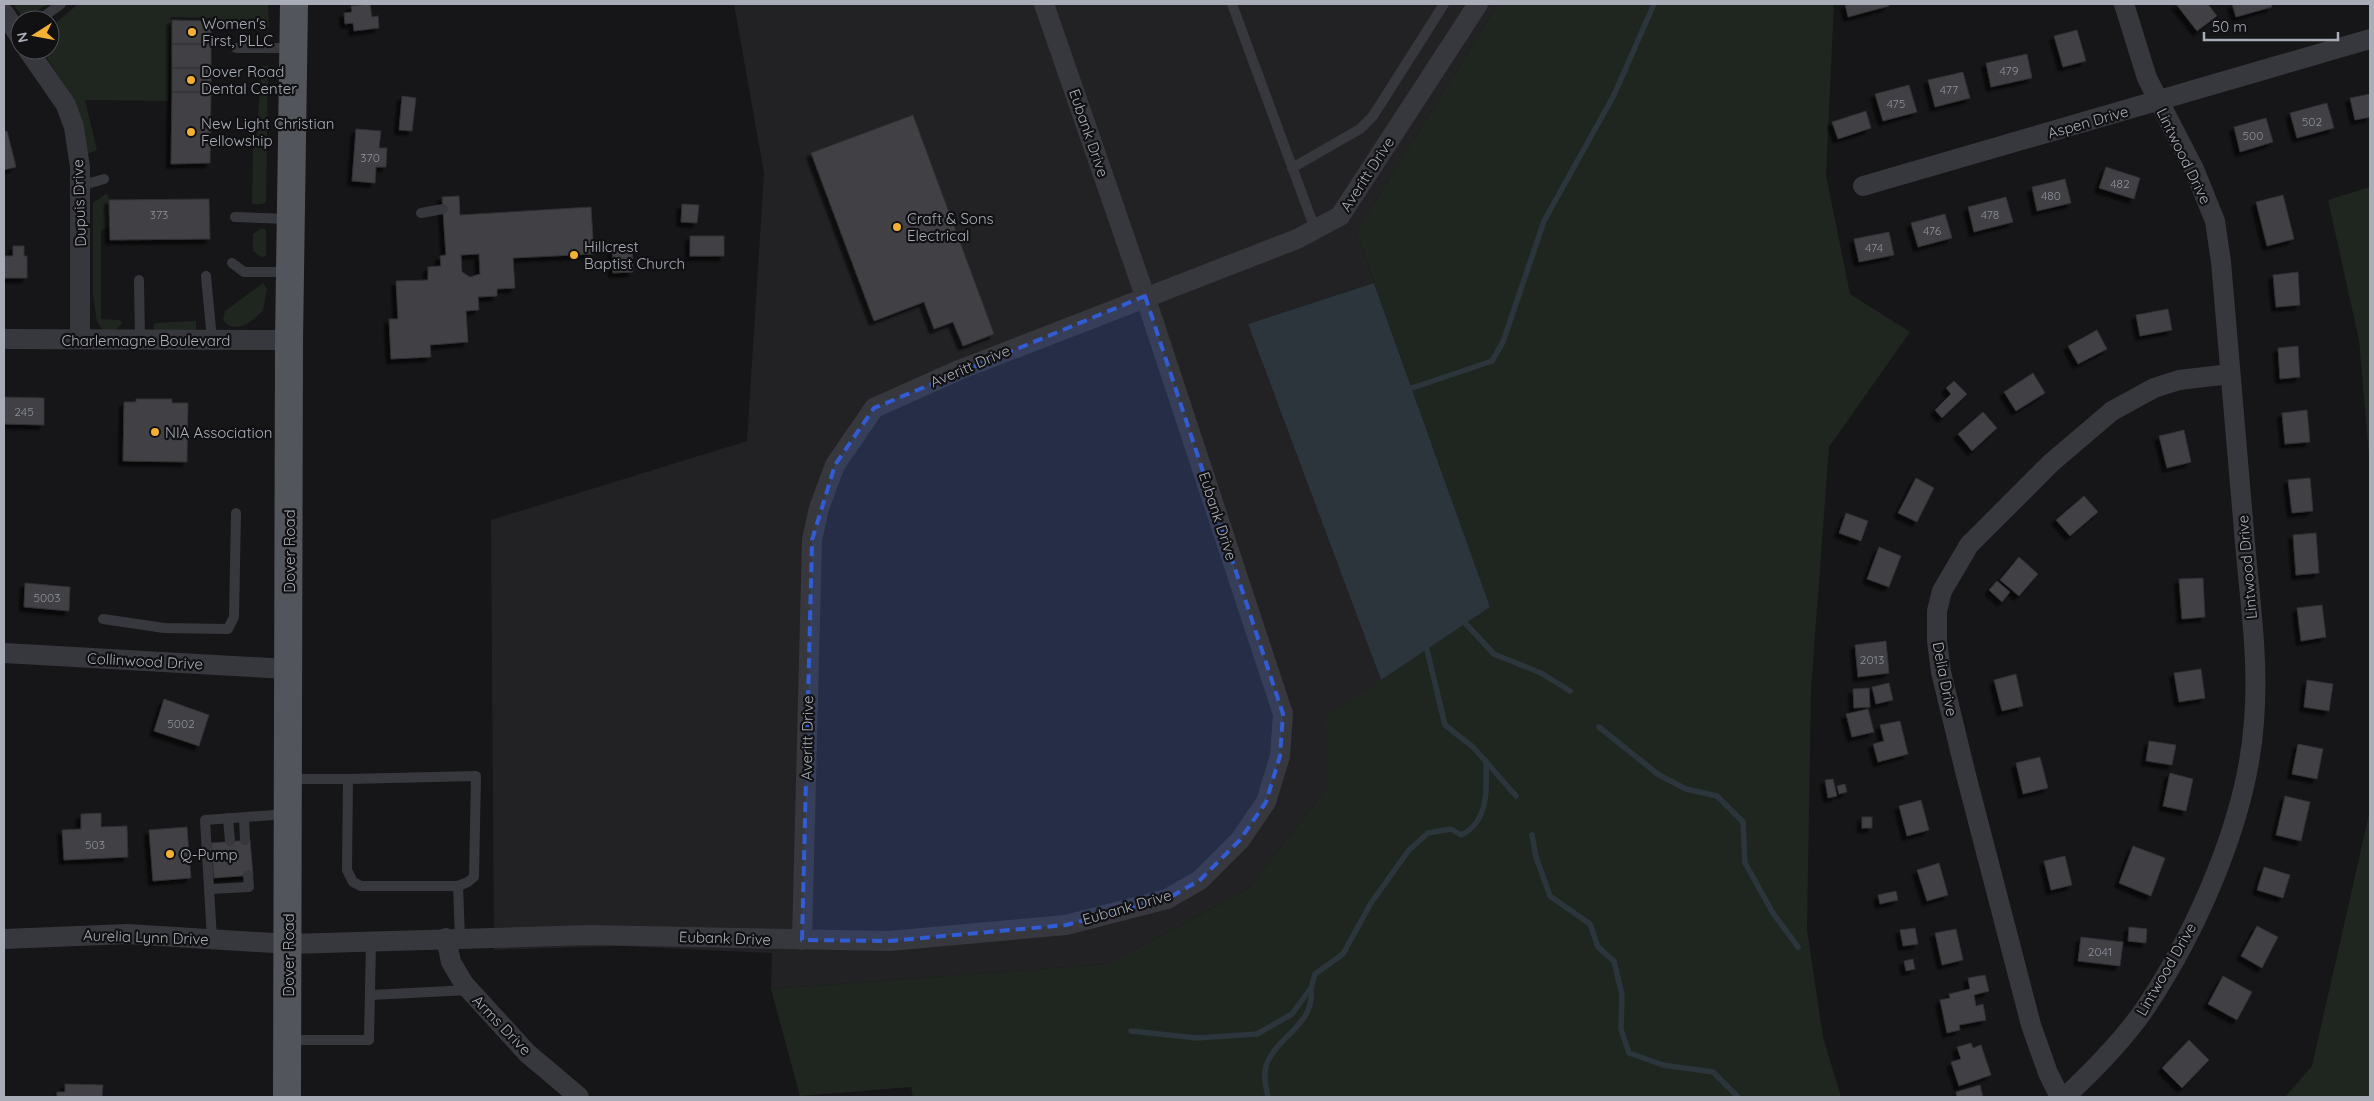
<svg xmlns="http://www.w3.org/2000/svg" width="2374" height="1101" viewBox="0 0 2374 1101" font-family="Quicksand,sans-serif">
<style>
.built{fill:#222225}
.green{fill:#1e261f}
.water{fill:#2c353c}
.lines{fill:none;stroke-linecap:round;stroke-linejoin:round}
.stream{stroke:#2c353c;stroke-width:5.5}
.building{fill:#404145;stroke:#303034;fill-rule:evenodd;filter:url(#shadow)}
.lane{stroke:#37383d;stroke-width:10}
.street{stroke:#37383d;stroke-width:20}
.primary{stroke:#53555c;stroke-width:28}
.marked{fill:#325cd3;fill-opacity:0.2;stroke:#325cd3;stroke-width:4;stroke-dasharray:10 6;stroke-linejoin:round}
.poi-dot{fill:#f2b134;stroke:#111113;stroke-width:2}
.labels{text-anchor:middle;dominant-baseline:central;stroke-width:4.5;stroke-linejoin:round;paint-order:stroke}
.number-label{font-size:12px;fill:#8e929b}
.poi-label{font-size:15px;fill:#a8adb8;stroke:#111113;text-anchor:start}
.street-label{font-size:15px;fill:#a8adb8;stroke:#111113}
</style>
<defs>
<filter id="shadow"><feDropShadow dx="-4.5" dy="4.5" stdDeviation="1" flood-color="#0009"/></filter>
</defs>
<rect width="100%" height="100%" fill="#161618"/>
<path class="built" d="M734,4H1498L1356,232L1374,283L1248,324L1381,680L1326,717L1327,788L1248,889L1108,964L771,989L772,953L618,946L494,950L491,520L747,441L764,173Z"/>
<g class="green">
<path d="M13,4H47L24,19Z"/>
<path d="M78,4H268L269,27L262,29L259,21L239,20L236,26H216L215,18L171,17L168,101L85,100L97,150L87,154L85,131L76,104L42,50H50V28Z"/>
<path d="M1498,4H1834L1826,175L1850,294L1910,332L1829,447L1811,690L1807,930L1823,1037L1841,1097H913L911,1087L800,1096L771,989L1108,964L1248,889L1327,788L1325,717L1490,607L1356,232Z"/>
<path d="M262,66H268L266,202L262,204H252L253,142H256Z"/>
<path d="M2370,187V468L2359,340L2328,200Z"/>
<path d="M107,193L109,200L110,228L101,230V319L120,320L122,323L115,331H104L97,322L93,294V203Z"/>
<path d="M262,228L266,230V256L262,257L253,251V234Z"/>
<path d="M263,283L267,289L263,310C254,321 234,336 223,320L225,311Z"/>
<path d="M196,321V329L192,331L155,330L153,327L155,323Z"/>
<path d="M2370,810V1097H2285L2312,1066Z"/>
</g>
<path class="water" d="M1374,283L1490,607L1381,680L1248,324Z"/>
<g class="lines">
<g class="stream">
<path d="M1412,388L1492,361L1503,342L1544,221L1614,95L1654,4"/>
<path d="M1466,624L1494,654L1541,673L1570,691"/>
<path d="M1427,650L1445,725L1473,747L1516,796"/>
<path d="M1599,727L1659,775L1686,789L1717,796L1743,822L1745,863L1773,913L1798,947"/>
<path d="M1532,835L1536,857L1550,896L1590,924L1598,947L1614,961L1622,995L1621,1029L1629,1053L1663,1065L1713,1072L1738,1097"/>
<path d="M1131,1031L1197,1038L1257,1034L1292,1014L1311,988L1315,974L1343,954L1371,903L1409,850L1428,833L1451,829L1461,835C1489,822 1487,788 1486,761"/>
<path d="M1268,1097C1266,1088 1263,1076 1266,1066C1275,1037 1316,1025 1311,988"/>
</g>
</g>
<g class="building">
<path d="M370,4L372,17L378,16L379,28L354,31L353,23L345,24L344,13L352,12L351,6Z"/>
<path d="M1845,4H1889V6L1848,17Z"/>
<path d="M2176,4H2208L2217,16L2197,31Z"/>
<path d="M2232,4H2271L2272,7L2236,17Z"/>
<path d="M172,20L211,21V44H172Z"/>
<path d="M2077,30L2086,61L2063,67L2054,36Z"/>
<rect x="172" y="44" width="39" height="24"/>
<path d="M2027,54L2032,78L1991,87L1986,63Z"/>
<rect x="172" y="68" width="39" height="24"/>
<path d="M1963,72L1970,98L1935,107L1928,80Z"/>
<path d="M1909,85L1917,112L1883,121L1875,94Z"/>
<path d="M172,92H211L210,163L171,164Z"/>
<path d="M2370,94V117L2355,120L2350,98Z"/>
<path d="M402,96L416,98L412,131L399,130Z"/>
<path d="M2327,103L2334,128L2297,138L2290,113Z"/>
<path d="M1866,111L1871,128L1838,139L1832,122Z"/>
<path d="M913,115L994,334L963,346L953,322L934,329L924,302L874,321L811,153Z"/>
<path d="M2266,118L2273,142L2240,152L2234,127Z"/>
<path d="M356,129L381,131L379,148H387L386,167H376L375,183L352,181Z"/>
<path d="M7,131L16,167L4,170V132Z"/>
<path d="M2106,167L2140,178L2134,199L2099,188Z"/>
<path d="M2065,179L2071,203L2037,211L2032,187Z"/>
<path d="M2283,195L2294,239L2267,246L2256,202Z"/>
<path d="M459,196L460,215L591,207L594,254L513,258L515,288L497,289V296L478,297L479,310L466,311L468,342L430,345L431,357L391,359L389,319H398L396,281L428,280V267L441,266L440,256L446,255L442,197ZM479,254L480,274L470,277L462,272L461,255Z"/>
<path d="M2006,197L2013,222L1974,232L1968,207Z"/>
<path d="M209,199L210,239L110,240L109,200Z"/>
<path d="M682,204L699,205L697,223L681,222Z"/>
<path d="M1945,214L1952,238L1918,247L1911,223Z"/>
<path d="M1889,232L1894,255L1859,262L1854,239Z"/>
<rect x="690" y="236" width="34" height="20"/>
<path d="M13,246H24V256H27V278H4V256H13Z"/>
<path d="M632,246L633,272L613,273L612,247Z"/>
<path d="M2298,272L2300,305L2276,307L2273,275Z"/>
<path d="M2168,309L2172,330L2140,336L2136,315Z"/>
<path d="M2097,330L2107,349L2078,364L2068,346Z"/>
<path d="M2298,346L2300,377L2280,379L2278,348Z"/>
<path d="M2033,373L2045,393L2016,411L2004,392Z"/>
<path d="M1954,381L1967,394L1942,418L1935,410L1951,394L1946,388Z"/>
<path d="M4,397L44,398V425L4,424Z"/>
<path d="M136,399H172V403H188L187,462L123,461L124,402H136Z"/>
<path d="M2307,410L2310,442L2285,444L2282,413Z"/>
<path d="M1983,412L1997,428L1972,451L1958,434Z"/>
<path d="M2184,430L2191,462L2167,468L2159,436Z"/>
<path d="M1916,478L1934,488L1917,522L1898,513Z"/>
<path d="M2310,478L2313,511L2292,513L2288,480Z"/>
<path d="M2084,496L2098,512L2070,536L2056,520Z"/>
<path d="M1846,513L1868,521L1861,541L1839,533Z"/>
<path d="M2316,533L2319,573L2296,575L2293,535Z"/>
<path d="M1879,547L1901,556L1889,587L1867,579Z"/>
<path d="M2019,557L2038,574L2019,596L2000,580Z"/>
<path d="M2203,578L2205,617L2182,619L2179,579Z"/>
<path d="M1997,581L2010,592L2002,602L1989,590Z"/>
<path d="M25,583L70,587L69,611L24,607Z"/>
<path d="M2322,605L2326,637L2301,641L2297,608Z"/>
<path d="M1886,641L1889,673L1858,677L1855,645Z"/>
<path d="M2201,669L2205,698L2179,702L2174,673Z"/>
<path d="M2016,674L2023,706L2002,711L1994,680Z"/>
<path d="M2307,680L2333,684L2329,711L2304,707Z"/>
<path d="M1889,683L1893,700L1876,704L1872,687Z"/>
<path d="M1869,688L1870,707L1854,708L1853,689Z"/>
<path d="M164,699L209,715L199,746L154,731Z"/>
<path d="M1868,709L1874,732L1852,737L1846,714Z"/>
<path d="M1900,721L1908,754L1878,762L1873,744L1884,741L1880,725Z"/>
<path d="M2149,741L2176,745L2172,765L2146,761Z"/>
<path d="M2298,744L2323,749L2317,779L2292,774Z"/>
<path d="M2040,757L2048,788L2023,794L2016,763Z"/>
<path d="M2170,773L2193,779L2186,811L2163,806Z"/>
<path d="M1833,779L1837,796L1828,798L1825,780Z"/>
<path d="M1845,784L1847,792L1839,794L1837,786Z"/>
<path d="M2285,796L2310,802L2301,841L2276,835Z"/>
<path d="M1921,800L1929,830L1907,836L1899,806Z"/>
<path d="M101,813V827L127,826L128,857L64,860L62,830L81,829V814Z"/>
<rect x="1862" y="817" width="10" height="11"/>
<path d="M187,827L191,878L153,881L149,830Z"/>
<path d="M250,840L253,875L214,878L211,843Z"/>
<path d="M2133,846L2165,858L2151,896L2119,883Z"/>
<path d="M2065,856L2072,885L2051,890L2044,861Z"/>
<path d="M1939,863L1948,895L1927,901L1917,870Z"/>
<path d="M2264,867L2290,875L2283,898L2257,890Z"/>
<path d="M1896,891L1898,900L1880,904L1878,895Z"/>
<path d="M2257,926L2278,937L2262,968L2241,956Z"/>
<path d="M2129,927L2147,929L2146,943L2128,941Z"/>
<path d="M1915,928L1918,944L1903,946L1900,930Z"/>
<path d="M1956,929L1963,960L1942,965L1935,933Z"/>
<path d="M2081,937L2123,942L2120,966L2078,961Z"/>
<path d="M1913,959L1915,969L1906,971L1904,961Z"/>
<path d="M1985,975L1989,991L1974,995L1976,1006L1983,1004L1986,1020L1959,1025L1960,1030L1947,1033L1940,1000L1950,998L1949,994L1970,989L1968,978Z"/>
<path d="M2223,976L2252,992L2237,1020L2208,1004Z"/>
<path d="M2189,1040L2209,1060L2182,1088L2162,1068Z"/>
<path d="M1971,1043L1973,1048L1981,1045L1991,1075L1959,1086L1951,1062L1961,1059L1957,1047Z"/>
<path d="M65,1084L103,1085L102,1097H57V1092H65Z"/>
<path d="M1980,1085L1983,1097H1957L1956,1092Z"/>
</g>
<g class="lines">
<g class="lane">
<path d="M1232,4L1315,229"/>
<path d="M39,20L61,4"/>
<path d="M236,48H292"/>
<path d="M1292,168L1360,129L1373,116L1444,4"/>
<path d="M80,186L104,179"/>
<path d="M421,213L443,209"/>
<path d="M235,217L290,219"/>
<path d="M232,263L244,272H289"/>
<path d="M206,276L212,340"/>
<path d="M139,280L140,340"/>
<path d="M103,619L164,628L228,629L234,617L236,513"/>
<path d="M289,779H348"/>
<path d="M228,818L230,841"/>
<path d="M244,818L245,840"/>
<path d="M458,886L468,882L474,877L476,776L348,779L347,870L353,882L361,886H458L460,938"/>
<path d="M211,889L249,887L248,875"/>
<path d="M212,939L205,820L287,814"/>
<path d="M371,995L469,990"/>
<path d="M289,1040H369L371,941"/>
</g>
<g class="street">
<path d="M4,13L20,37"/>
<path d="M28,50L66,105L74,127L80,167V339"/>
<path d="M1863,186L2370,39"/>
<path d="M4,339L289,340"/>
<path d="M4,653L287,669"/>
<path d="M446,938L451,962L464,984L527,1053L579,1097"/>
<path d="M4,939L127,934L289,944L590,935L889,941L1066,925L1167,899L1200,880L1240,840L1266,802L1280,756L1283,714L1145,296L1044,4"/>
<path d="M802,940L812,540L819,508L835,465L874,408L959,370L1297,239L1340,216L1478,4"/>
<path d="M2060,1097L2048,1073L2031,1025L1966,775L1941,672L1937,641V611L1942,591L1969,545L2051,463L2112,411L2154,388L2179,380L2230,374"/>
<path d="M2065,1097C2094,1070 2123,1041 2146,1007C2198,929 2248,816 2254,721C2259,662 2250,601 2245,543C2237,449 2229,355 2221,262L2215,221L2194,169L2147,78L2124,4"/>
</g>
<path class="primary" d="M287,1097L289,340L294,4"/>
</g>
<path class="marked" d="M1145,296L1283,714L1280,756L1266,802L1240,840L1200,880L1167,899L1066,925L889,941L802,940L812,540L835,465L874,408Z"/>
<g class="poi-dot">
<circle cx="192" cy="32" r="5"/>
<circle cx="191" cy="80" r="5"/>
<circle cx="191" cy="132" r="5"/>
<circle cx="897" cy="227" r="5"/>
<circle cx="574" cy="255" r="5"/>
<circle cx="155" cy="432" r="5"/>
<circle cx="170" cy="854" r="5"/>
</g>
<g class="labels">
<g class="number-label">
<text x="2009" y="70">479</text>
<text x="1949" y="89">477</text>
<text x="1896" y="103">475</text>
<text x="2312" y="121">502</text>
<text x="2253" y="135">500</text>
<text x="370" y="157">370</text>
<text x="2120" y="183">482</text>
<text x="2051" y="195">480</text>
<text x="159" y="214">373</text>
<text x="1990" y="214">478</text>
<text x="1932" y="230">476</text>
<text x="1874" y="247">474</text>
<text x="24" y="411">245</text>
<text x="47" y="597">5003</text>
<text x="1872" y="659">2013</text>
<text x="181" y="723">5002</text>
<text x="95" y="844">503</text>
<text x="2100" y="951">2041</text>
</g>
<g class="poi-label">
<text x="202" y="23">Women's<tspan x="202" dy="17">First, PLLC</tspan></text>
<text x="201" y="71">Dover Road<tspan x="201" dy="17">Dental Center</tspan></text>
<text x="201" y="123">New Light Christian<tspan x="201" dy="17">Fellowship</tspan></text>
<text x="907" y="218">Craft &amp; Sons<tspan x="907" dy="17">Electrical</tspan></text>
<text x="584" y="246">Hillcrest<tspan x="584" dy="17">Baptist Church</tspan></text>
<text x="165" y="432">NIA Association</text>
<text x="180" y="854">Q-Pump</text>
</g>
<g class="street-label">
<text transform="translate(2088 122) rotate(-16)">Aspen Drive</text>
<text transform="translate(1089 133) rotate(71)">Eubank Drive</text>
<text transform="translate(2184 156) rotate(64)">Lintwood Drive</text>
<text transform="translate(1367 174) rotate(-57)">Averitt Drive</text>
<text transform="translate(79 203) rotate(-92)">Dupuis Drive</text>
<text x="146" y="340">Charlemagne Boulevard</text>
<text transform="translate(970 366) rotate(-23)">Averitt Drive</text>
<text transform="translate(1218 516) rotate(72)">Eubank Drive</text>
<text transform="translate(289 551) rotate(-90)">Dover Road</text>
<text transform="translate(2247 567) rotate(-95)">Lintwood Drive</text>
<text transform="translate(145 661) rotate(3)">Collinwood Drive</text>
<text transform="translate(1945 679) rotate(79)">Delia Drive</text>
<text transform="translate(807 738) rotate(-89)">Averitt Drive</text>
<text transform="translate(1127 907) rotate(-16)">Eubank Drive</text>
<text transform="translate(146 937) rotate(2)">Aurelia Lynn Drive</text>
<text transform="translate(725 938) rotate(2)">Eubank Drive</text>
<text transform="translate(288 955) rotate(-90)">Dover Road</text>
<text transform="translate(2166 969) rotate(-60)">Lintwood Drive</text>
<text transform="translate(502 1025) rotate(46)">Arms Drive</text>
</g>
</g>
<rect width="2374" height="1101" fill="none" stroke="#a8adb8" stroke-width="10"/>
<g transform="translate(35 35) rotate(259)"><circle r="24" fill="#111113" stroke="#4d4f55"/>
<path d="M0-4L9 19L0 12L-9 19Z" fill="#f2b134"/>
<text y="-8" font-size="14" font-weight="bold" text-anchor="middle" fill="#a8adb8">N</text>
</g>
<path d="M2204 32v8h134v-8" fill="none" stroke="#a8adb8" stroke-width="2.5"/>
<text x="2212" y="32" font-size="15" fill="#a8adb8" stroke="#111113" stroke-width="4" paint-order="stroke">50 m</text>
</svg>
